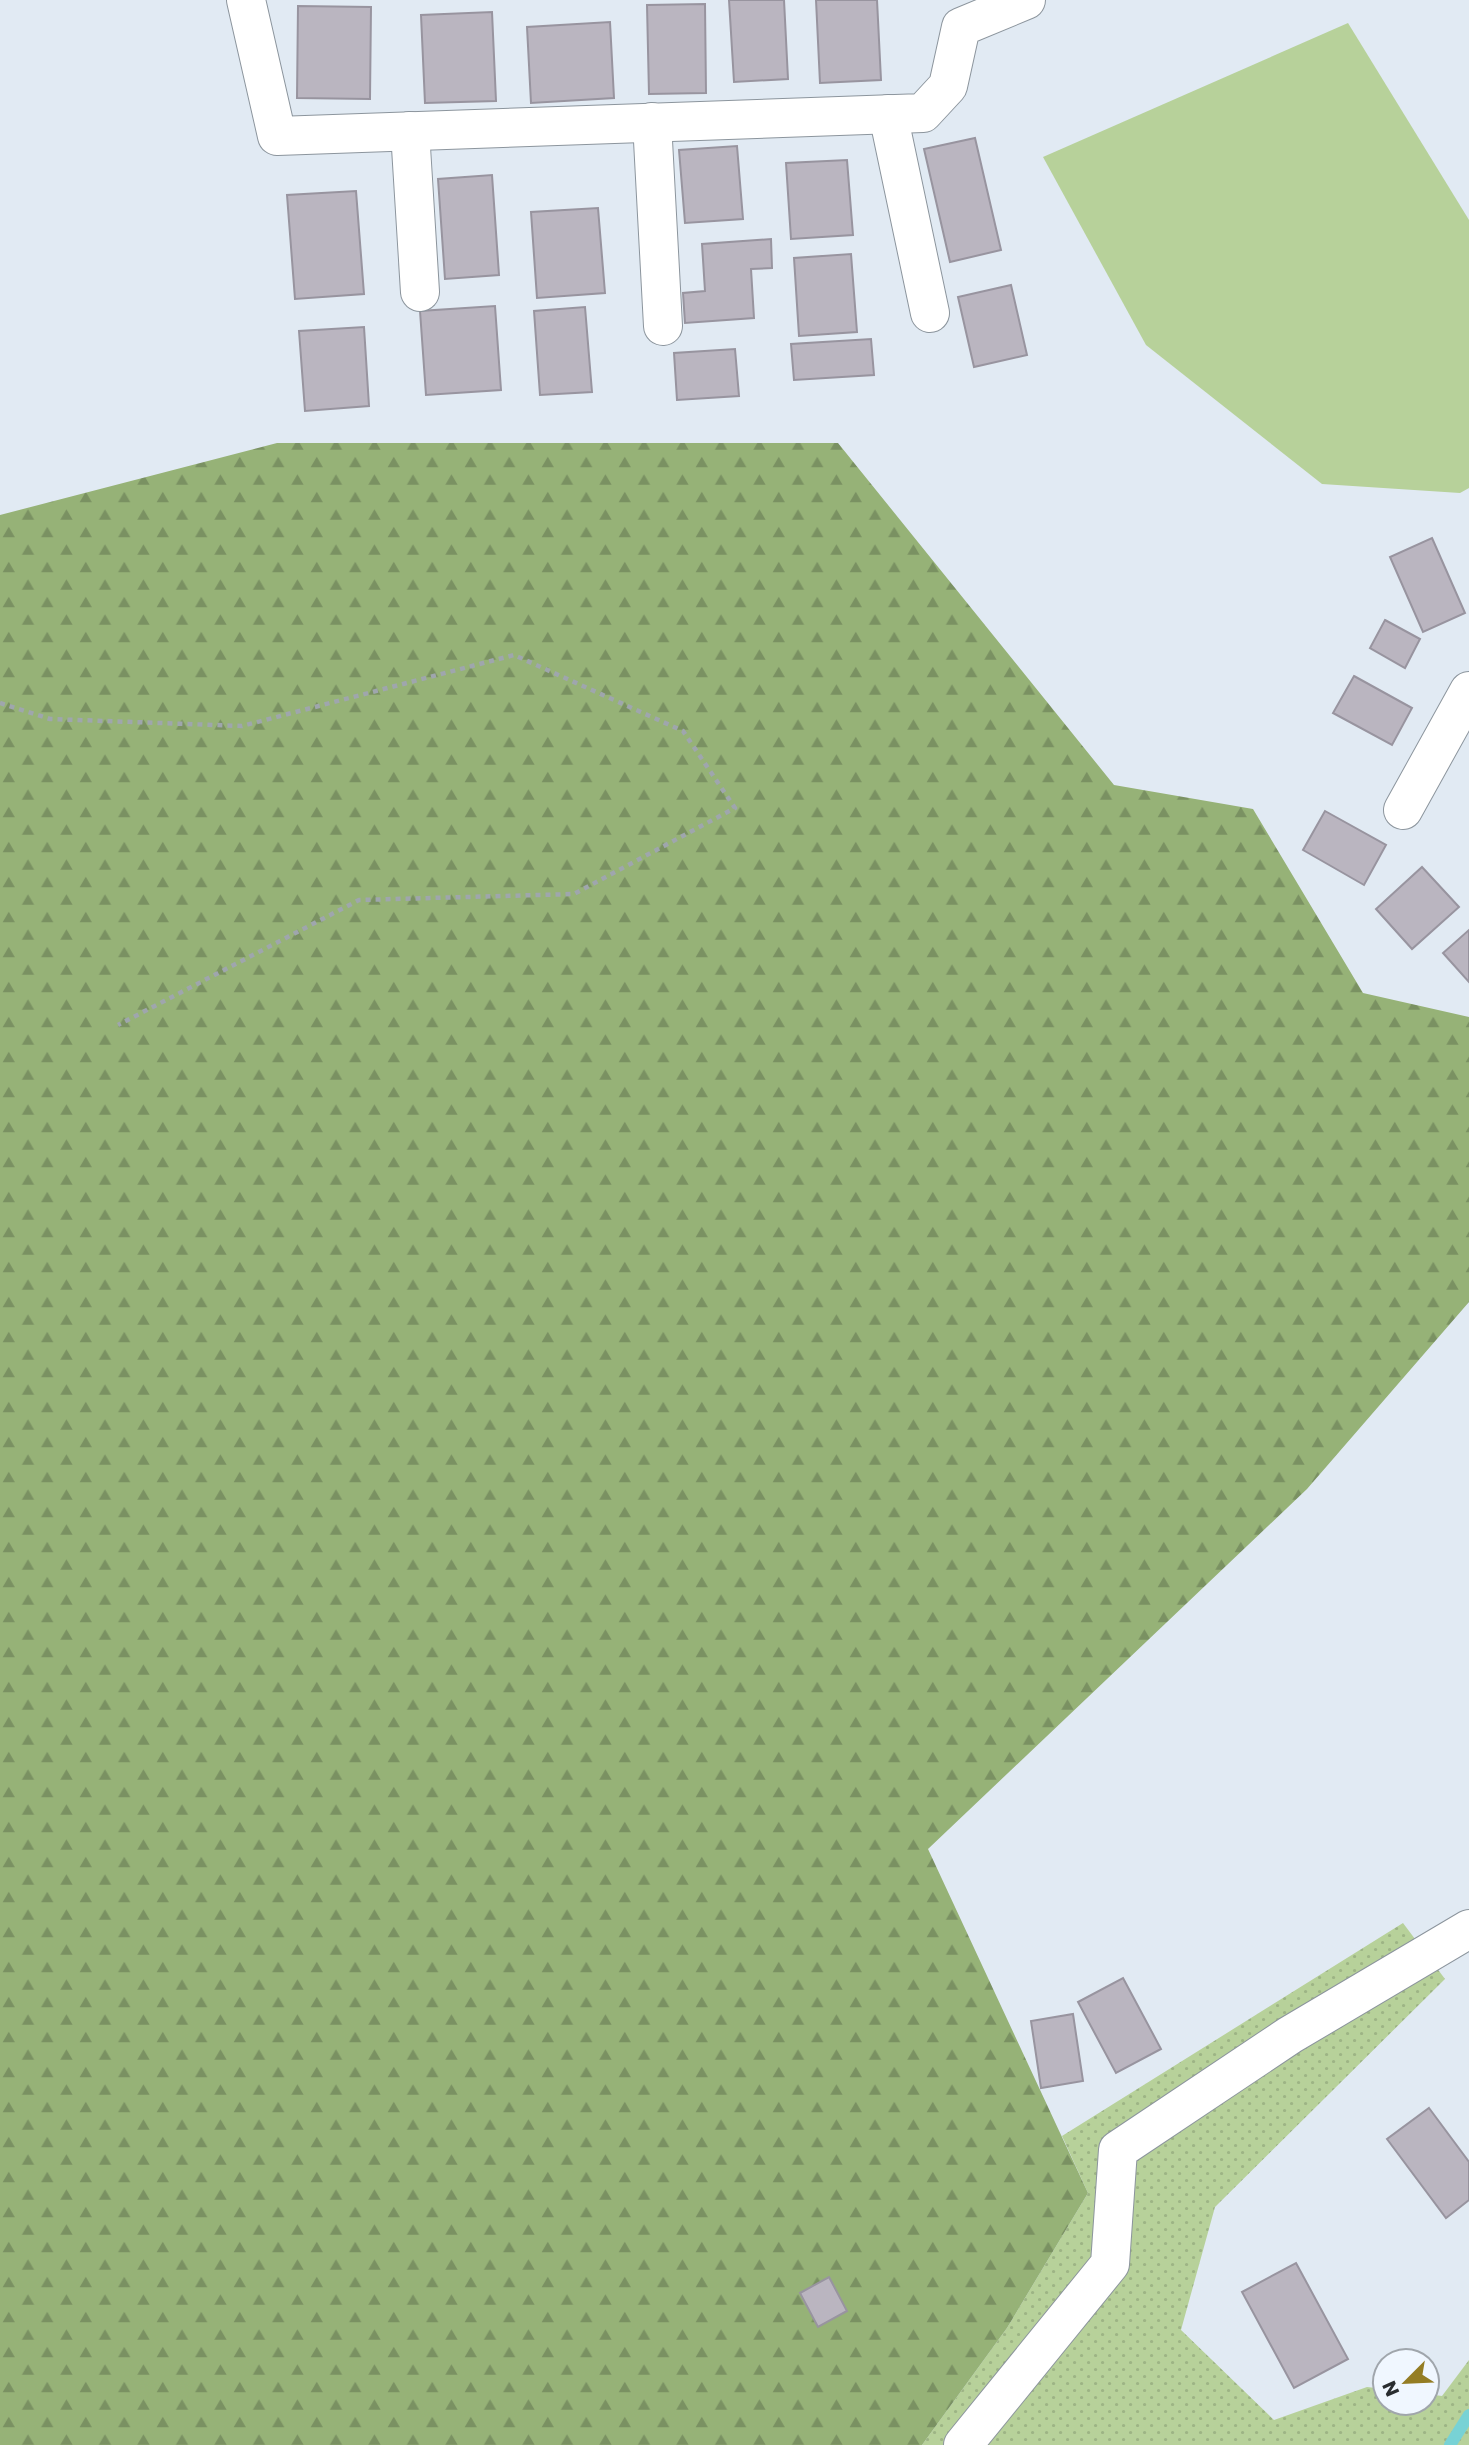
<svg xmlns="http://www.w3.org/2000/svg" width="1469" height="2445" viewBox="0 0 1469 2445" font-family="Poppins,sans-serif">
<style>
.grass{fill:url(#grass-dots)}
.forest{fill:url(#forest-firs)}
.pitch{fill:#b7d19a}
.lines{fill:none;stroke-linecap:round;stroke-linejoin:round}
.stream{stroke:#78d2d5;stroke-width:12}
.building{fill:#bab5c0;stroke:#98949f;stroke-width:2}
.street-casing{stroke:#8c959d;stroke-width:40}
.path{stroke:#9fa6ad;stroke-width:4.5;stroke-dasharray:5 5;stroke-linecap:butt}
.street{stroke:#fff;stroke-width:38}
</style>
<defs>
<pattern id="grass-dots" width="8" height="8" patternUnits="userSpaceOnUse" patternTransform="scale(1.75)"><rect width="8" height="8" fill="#b7d19a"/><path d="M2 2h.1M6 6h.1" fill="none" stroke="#9db485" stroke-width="1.8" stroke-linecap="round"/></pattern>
<pattern id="forest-firs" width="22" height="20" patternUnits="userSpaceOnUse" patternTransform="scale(1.75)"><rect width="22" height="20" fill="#96b277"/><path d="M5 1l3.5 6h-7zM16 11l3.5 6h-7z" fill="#7a9162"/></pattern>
</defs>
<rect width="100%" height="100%" fill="#e1eaf3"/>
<path class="grass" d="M1403,1923L1445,1979L1215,2207L1181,2330L1274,2420L1367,2387L1385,2389V2403H1427V2394L1442,2396L1469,2360V2445H922L1007,2328L1088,2193L1062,2136Z"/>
<path class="forest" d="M277,443H838L1114,785L1253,809L1363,993L1469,1017V1302L1307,1489L928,1849L1088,2193L1007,2328L922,2445H0V515Z"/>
<path class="pitch" d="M1348,23L1469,220V488L1460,493L1322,484L1146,345L1043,157Z"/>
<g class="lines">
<path class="stream" d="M1450,2445L1469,2415"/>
</g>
<g class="building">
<path d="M729,0H784L788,79L734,82Z"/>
<path d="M816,0H877L881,80L820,83Z"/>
<path d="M705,4L706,93L649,94L647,5Z"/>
<path d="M298,6L371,7L370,99L297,98Z"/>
<path d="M492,12L496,101L425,103L421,15Z"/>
<path d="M610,22L614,98L531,103L527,27Z"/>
<path d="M975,138L1001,250L950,262L924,149Z"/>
<path d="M737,146L743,219L685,223L679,150Z"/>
<path d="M847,160L853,235L791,239L786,163Z"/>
<path d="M492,175L499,275L445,279L438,179Z"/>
<path d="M356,191L364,294L295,299L287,195Z"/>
<path d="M598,208L605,293L537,298L531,212Z"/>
<path d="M771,239L772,268L751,269L754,318L685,323L683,293L705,291L702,244Z"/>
<path d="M851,254L857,332L799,336L794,258Z"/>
<path d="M1011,285L1027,355L974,367L958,297Z"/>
<path d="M495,306L501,390L426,395L420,311Z"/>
<path d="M585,307L592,392L540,395L534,311Z"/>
<path d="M364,327L369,406L305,411L299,331Z"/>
<path d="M871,339L874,375L794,380L791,344Z"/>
<path d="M735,349L739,396L677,400L674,353Z"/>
<path d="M1432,538L1465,613L1423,632L1390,557Z"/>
<path d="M1385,620L1420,639L1405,668L1370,648Z"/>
<path d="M1354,676L1412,708L1392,745L1333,713Z"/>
<path d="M1325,811L1386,845L1364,885L1303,850Z"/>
<path d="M1422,867L1459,907L1412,949L1376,909Z"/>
<path d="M1469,930V982L1443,953Z"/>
<path d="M1123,1978L1161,2049L1116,2073L1078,2002Z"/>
<path d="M1073,2014L1083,2081L1041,2088L1031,2021Z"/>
<path d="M1429,2108L1469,2162V2200L1446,2218L1387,2139Z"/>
<path d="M1296,2263L1348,2359L1294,2388L1242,2292Z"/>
<path d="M829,2277L847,2311L818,2327L800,2293Z"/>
</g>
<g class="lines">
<defs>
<g id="street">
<path d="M246,0L277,136L923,113L948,86L961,27L1026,0"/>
<path d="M888,114L930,313"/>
<path d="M652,122L663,326"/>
<path d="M410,131L420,292"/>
<path d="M1403,810L1469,691"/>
<path d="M963,2445L1110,2264L1118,2150L1290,2035L1469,1929"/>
</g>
</defs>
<use href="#street" class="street-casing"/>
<path class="path" d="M0,703L50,719L242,726L514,655L683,731L735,808L574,894L359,900L118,1025"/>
<use href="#street" class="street"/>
</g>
<g transform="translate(1406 2382) rotate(246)"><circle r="33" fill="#f0f7ff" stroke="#a0a6ac" stroke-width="2"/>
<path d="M0-5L12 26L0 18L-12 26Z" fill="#947d24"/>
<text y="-10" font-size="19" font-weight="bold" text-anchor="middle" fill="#292d30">N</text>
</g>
</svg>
